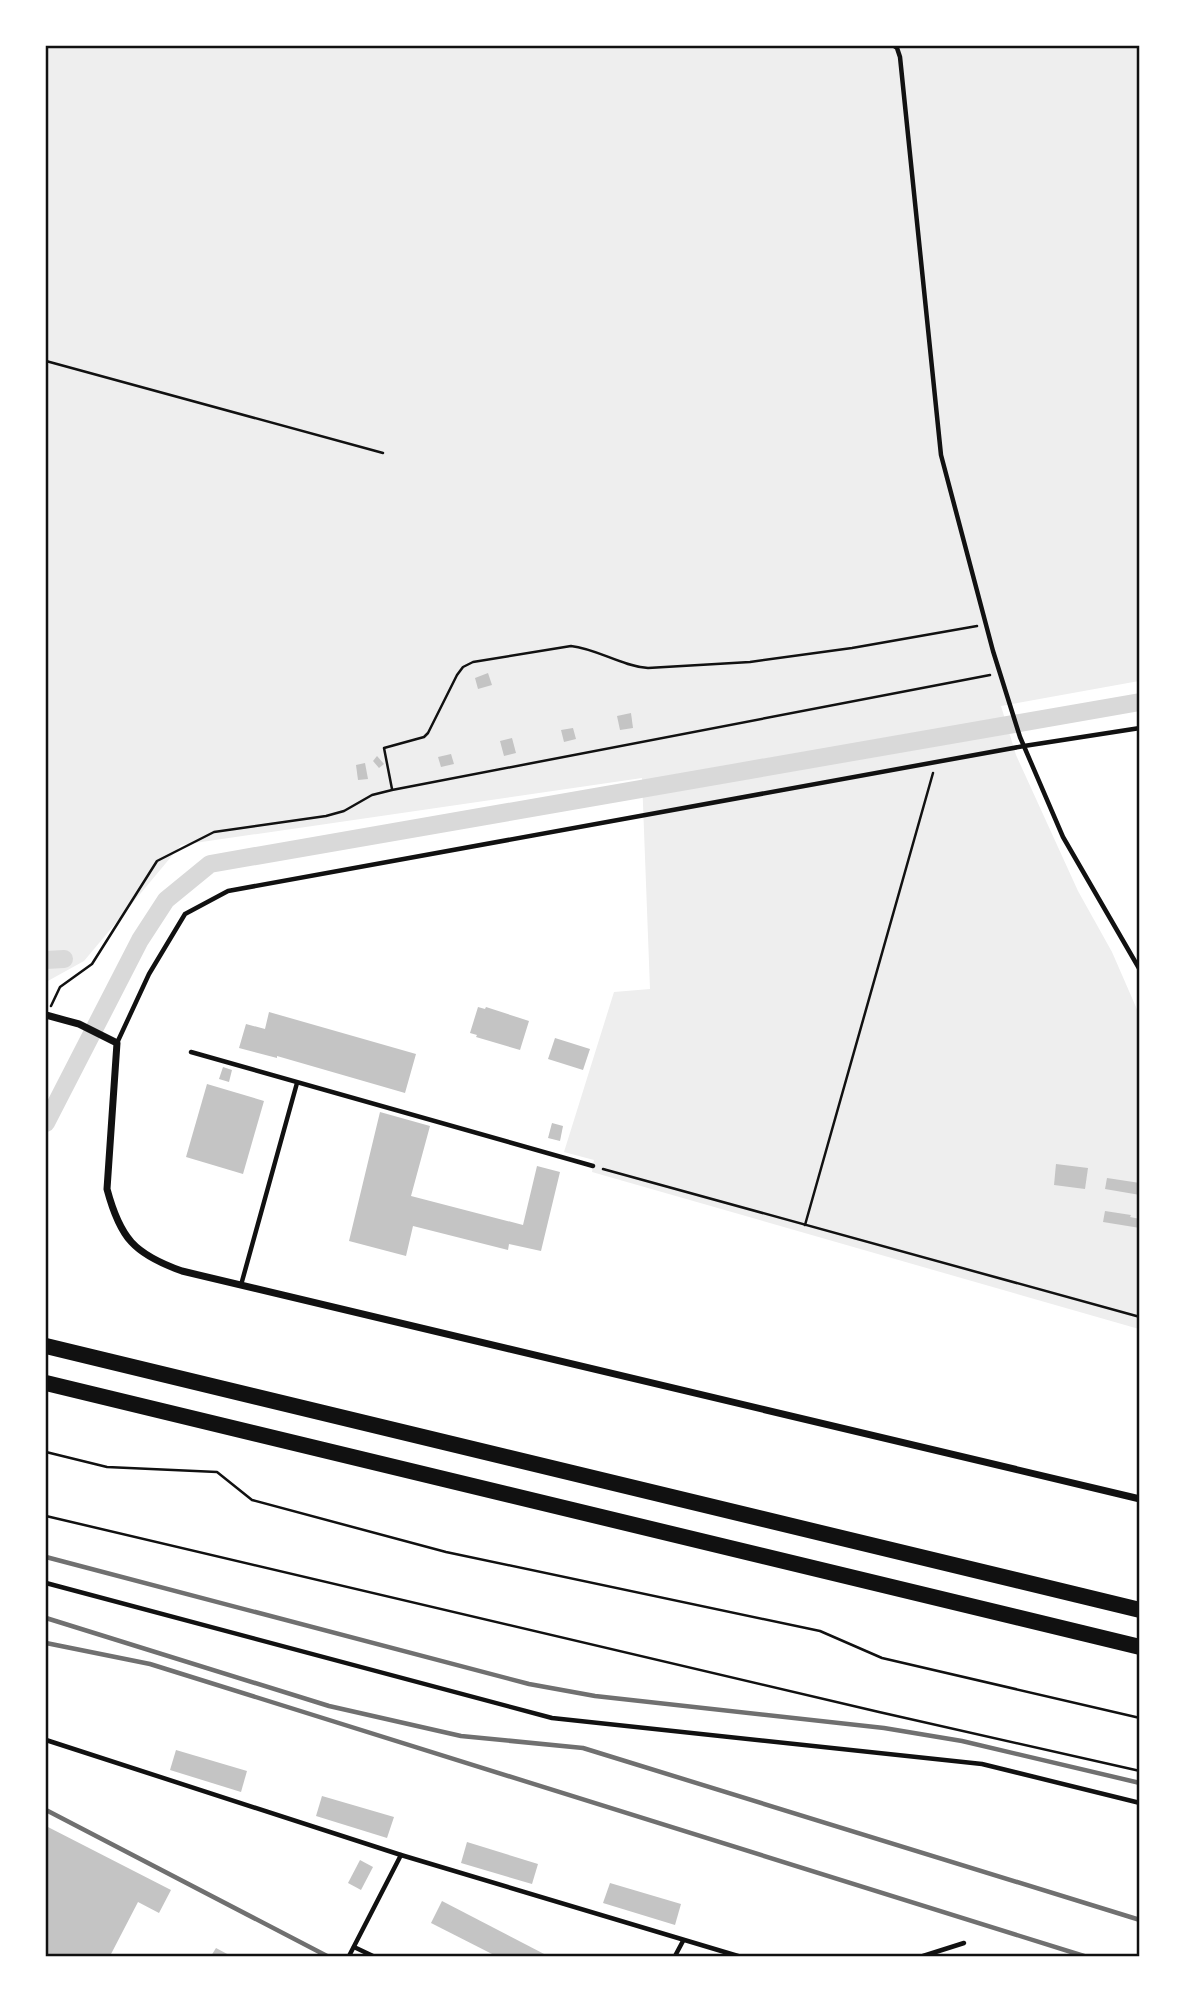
<svg xmlns="http://www.w3.org/2000/svg" width="1185" height="2002" viewBox="0 0 1185 2002" font-family="'Fira Sans Condensed',sans-serif">
<style>
.green{fill:#eee}
.lines{fill:none;stroke-linecap:round;stroke-linejoin:round}
.canal{stroke:#d9d9d9;stroke-width:18}
.building{fill:#c4c4c4}
.path{stroke:#111;stroke-width:2.5}
.service{stroke:#111;stroke-width:4.5}
.minor{stroke:#111;stroke-width:7}
.motorway{stroke:#111;stroke-width:16}
.rail{stroke:#707070;stroke-width:4.5}
.neatline{fill:none;stroke:#111;stroke-width:2.5}
</style>
<rect width="100%" height="100%" fill="#fff"/>
<path class="green" d="M46,46H1139V681L1001,706L1016,755L1078,891L1112,952L1139,1014V1329L592,1172L594,1160L564,1152L614,992L650,989L642,778L181,845L84,961L46,982Z"/>
<g class="lines">
<g class="canal">
<path d="M46,960L64,959"/>
<path d="M46,1123L140,940L166,900L210,864L1140,702"/>
</g>
</g>
<g class="building">
<path d="M488,673L492,685L478,689L475,678Z"/>
<path d="M631,713L633,728L620,730L617,716Z"/>
<path d="M573,728L576,739L564,742L561,730Z"/>
<path d="M512,738L516,753L504,756L500,741Z"/>
<path d="M451,754L454,764L441,767L438,757Z"/>
<path d="M377,756L384,764L379,768L373,761Z"/>
<path d="M365,763L368,779L358,780L356,765Z"/>
<path d="M478,1007L485,1009L486,1007L529,1021L520,1050L476,1037L477,1035L470,1033Z"/>
<path d="M269,1012L416,1054L405,1093L277,1056V1058L239,1048L246,1024L265,1029Z"/>
<path d="M555,1038L590,1049L583,1070L548,1059Z"/>
<path d="M223,1067L232,1070L229,1082L219,1079Z"/>
<path d="M207,1084L264,1101L243,1174L186,1157Z"/>
<path d="M380,1112L430,1126L411,1196L523,1225L537,1166L560,1172L541,1251L509,1244L508,1250L413,1226L406,1256L349,1241Z"/>
<path d="M552,1123L563,1126L560,1141L548,1138Z"/>
<path d="M1056,1164L1088,1168L1085,1189L1054,1185Z"/>
<path d="M1107,1178L1140,1183V1195L1105,1189Z"/>
<path d="M1105,1211L1131,1215L1130,1217L1140,1219V1228L1103,1222Z"/>
<path d="M176,1750L247,1771L241,1792L170,1770Z"/>
<path d="M322,1796L394,1817L387,1838L316,1816Z"/>
<path d="M46,1826L171,1890L159,1913L138,1902L110,1956H46Z"/>
<path d="M467,1842L538,1864L532,1884L461,1863Z"/>
<path d="M360,1860L373,1867L361,1890L348,1883Z"/>
<path d="M610,1883L681,1904L675,1925L603,1903Z"/>
<path d="M442,1901L548,1956H496L431,1923Z"/>
<path d="M216,1948L231,1956H211Z"/>
</g>
<g class="lines">
<g class="path">
<path d="M46,361L383,453"/>
<path d="M392,789L384,748L424,737L428,733L457,675L463,667L473,662L571,646C598,649 621,666 648,668L750,662L852,648L977,626"/>
<path d="M51,1006L60,987L92,964L157,861L214,832L326,816L344,811L372,795L392,790L990,675"/>
<path d="M603,1169L1140,1317"/>
<path d="M805,1225L933,773"/>
<path d="M46,1452L107,1467L217,1472L252,1500L446,1552L820,1631L882,1658L1140,1718"/>
<path d="M46,1516L879,1712L1140,1771"/>
</g>
<g class="service">
<path d="M894,46L897,48L900,57L941,455L993,651L1020,737L1063,837L1140,970"/>
<path d="M117,1043L149,974L185,914L228,891L1024,746L1140,728"/>
<path d="M191,1052L593,1166"/>
<path d="M241,1285L297,1083"/>
<path d="M46,1583L552,1718L982,1764L1140,1803"/>
<path d="M46,1740L401,1855L738,1956"/>
<path d="M354,1947L373,1956"/>
<path d="M349,1956L401,1855"/>
<path d="M675,1956L683,1941"/>
<path d="M923,1956L964,1943"/>
</g>
<path class="minor" d="M46,1015L79,1024L117,1043L107,1189C120,1238 134,1254 182,1271L1140,1499"/>
<g class="motorway">
<path d="M46,1346L1140,1610"/>
<path d="M46,1383L1140,1647"/>
</g>
<g class="rail">
<path d="M46,1557L529,1684L595,1696L884,1728L962,1741L1140,1783"/>
<path d="M46,1618L329,1706L461,1736L583,1748L1140,1920"/>
<path d="M46,1643L150,1664L1084,1956"/>
<path d="M46,1810L327,1956"/>
</g>
</g>
<rect width="1185" height="2002" fill="none" stroke="#ffffff" stroke-width="94"/>
<rect x="47" y="47" width="1091" height="1908" class="neatline"/>
</svg>
